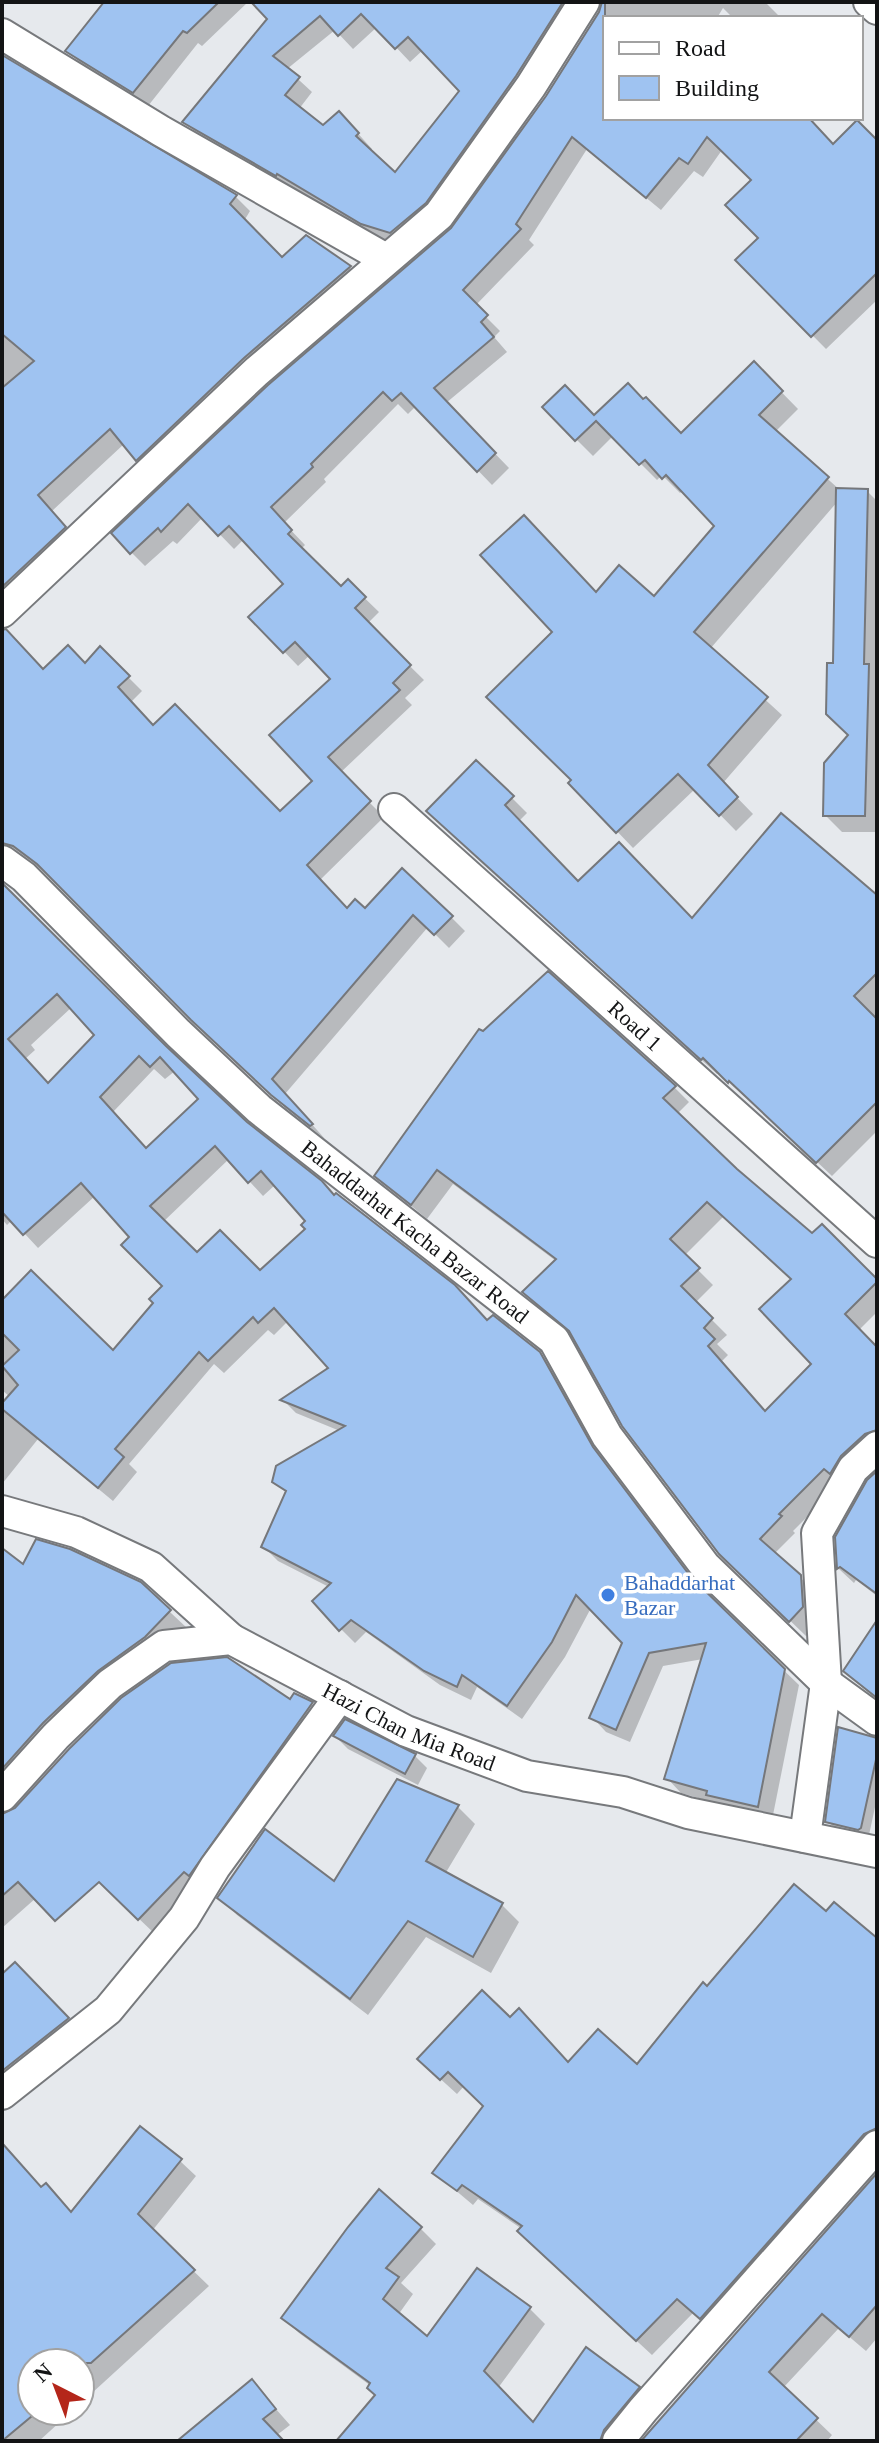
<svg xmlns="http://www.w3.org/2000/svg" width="879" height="2443" viewBox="0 0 879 2443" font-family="Georgia,serif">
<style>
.shadow{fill:#0003;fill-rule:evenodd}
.building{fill:#9fc3f1;stroke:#75777b;stroke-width:2;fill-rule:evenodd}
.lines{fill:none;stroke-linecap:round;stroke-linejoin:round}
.minor-casing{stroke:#77797c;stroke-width:34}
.minor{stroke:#fff;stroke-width:30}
.shop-dot{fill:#3f7fe0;stroke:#fff;stroke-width:3}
.labels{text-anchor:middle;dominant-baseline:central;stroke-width:7;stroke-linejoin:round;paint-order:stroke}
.street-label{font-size:22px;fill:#131415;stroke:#fff}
.shop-label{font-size:22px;fill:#366cbe;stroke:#fff;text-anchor:start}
</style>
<rect width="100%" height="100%" fill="#e6e9ed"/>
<g class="shadow">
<path d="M107,2H248L202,46L198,43L148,106L82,65L68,51Z"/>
<path d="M254,2H587L405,246L377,238L292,187L291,188L199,136L185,122L269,19ZM377,27L410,62L423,50L462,91L396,175L369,151L372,149L353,128H323L299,109L312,92L287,69L335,30L353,49Z"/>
<path d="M604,2H765L781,18H733L723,8L717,18H605V118H808L833,146L873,139L877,135V300L826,349L738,260L761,239L753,181L722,150L703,177L694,171L661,210L587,149L529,240L534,245L475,306L500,331L494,337L507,352L446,403L509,468L492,485L416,406L408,414L398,404L324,479L326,482L284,523L305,545L301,549L341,589L348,582L379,612L367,624L424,680L405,698L412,705L340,773L384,817L320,880L347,910L451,917L465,931L449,948L428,927L285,1094L325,1139L287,1109L207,1034L50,876L29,860L19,856L2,864V636L44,671L86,665L100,649L142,691L130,703L154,728L280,814L315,781L332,679L310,655L298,666L251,617L286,584L244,539L234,549L203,517L177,544L173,541L145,566L131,552L452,230L547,98Z"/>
<path d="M2,57L235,196L250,211L244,221L282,260L306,237L350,268L365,283L152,474L124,444L52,511L79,543L2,618Z"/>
<path d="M754,364L798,409L775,432L840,490L867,491L877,501V832H842L825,815L851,735L835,665L838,501L710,649L782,715L723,783L753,814L736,831L695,789L633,848L571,783L573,780L596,594L654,599L717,526L683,490L680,493L662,475L657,480L613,436L593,456L545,408L681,435Z"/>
<path d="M476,762L527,813L518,822L578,884L692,920L877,898V1131L832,1176L746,1095L744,1096L719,1072L717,1074L444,826Z"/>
<path d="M2,886L167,1050L245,1124L487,1322L539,1353L554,1368L606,1463L703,1592L799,1685L772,1820L722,1808L716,1803L681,1793L667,1778L703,1659L663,1666L630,1742L606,1732L592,1717L625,1642L591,1608L565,1657L522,1719L477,1687L471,1700L440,1685L366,1632L355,1643L341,1629L329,1587L278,1561L264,1547L287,1493L275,1481L340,1431L296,1413L283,1400L331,1368L288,1321L274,1335L268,1330L224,1373L214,1364L129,1464L137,1472L113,1501L38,1439L2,1484V1406L10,1397L2,1390V1302L114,1353L155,1303L165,1286L132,1237L95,1196L38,1248L12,1220L7,1225L2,1219ZM72,1007L97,1035L49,1085L25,1059L35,1050L31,1045ZM154,1069L165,1079L175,1071L200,1099L147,1150L113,1112ZM229,1159L263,1196L275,1185L308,1221L307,1229L260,1273L197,1255L163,1222Z"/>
<path d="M674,1087L689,1102L677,1114L736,1171L812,1236L877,1281V1312L859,1330L877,1349V1451L841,1483L793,1531L795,1533L774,1554L816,1592L818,1622L806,1636L720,1553L574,1335L525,1292L556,1261L453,1184L427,1219L376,1176ZM724,1216L794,1279L814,1364L766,1413L721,1362L728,1355L717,1344L727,1335L695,1303L713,1285L684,1256Z"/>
<path d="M877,1473V1596L856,1580L854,1583L839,1569L837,1538Z"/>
<path d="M2,1551L24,1567L140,1584L187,1628L2,1808Z"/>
<path d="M877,1621V1700L846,1673Z"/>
<path d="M295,1695L312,1704L329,1721L156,1935L90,1872L36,1898L2,1928V1815L291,1702Z"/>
<path d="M335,1736L415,1756L427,1768L418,1785L348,1749Z"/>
<path d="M877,1739V1798L869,1835L836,1829L827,1821Z"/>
<path d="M457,1806L475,1824L445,1874L502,1905L519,1922L491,1973L426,1937L368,2015L237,1915L220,1897L334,1884Z"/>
<path d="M826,1914L877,1941V2151L716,2333L693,2313L652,2355L535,2247L522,2229L478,2199L473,2205L435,2173L485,2106L464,2086L457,2094L435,2074L510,2020L569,2064L637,2067L708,1988Z"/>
<path d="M15,1964L83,2034L2,2096V1977Z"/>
<path d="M2,2150L72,2214L180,2161L196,2176L152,2231L209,2286L80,2404V2363H32V2411H72L39,2441H2Z"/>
<path d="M877,2176V2338L866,2351L839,2328L783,2388L832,2435L827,2441H644Z"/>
<path d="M420,2228L436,2244L401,2283L413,2294L398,2315L427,2339L529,2308L545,2324L498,2388L533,2425L638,2388L654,2403L622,2441H339L378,2396L371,2386L299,2333L283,2318Z"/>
<path d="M252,2382L290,2425L277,2435L282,2441H179Z"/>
</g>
<g class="building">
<path d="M104,2H219L187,33L183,31L133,93L65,51Z"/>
<path d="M251,2H563L516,76L426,203L390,233L361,224L277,174L276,176L182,122L267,19ZM361,14L395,49L408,37L459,91L395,172L356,136L359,133L339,111L323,125L285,95L300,77L273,56L320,16L338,36Z"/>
<path d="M602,2H605V118H809L833,144L857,120L877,140V273L811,337L735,260L758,238L725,205L751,180L707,137L688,164L679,158L646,198L572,137L516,224L521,229L463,290L488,315L481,322L494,337L434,388L496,453L477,472L401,393L392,401L383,392L311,464L313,467L271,507L292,530L288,534L341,586L348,579L366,597L355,608L411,665L393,683L400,690L328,757L371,801L307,865L347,908L355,899L365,908L402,868L453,916L434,935L413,915L272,1079L313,1124L310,1126L271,1095L191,1020L37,864L13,846L2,843V630L6,629L43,669L68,645L85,663L100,646L130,676L118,687L153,725L175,704L280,811L312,781L269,735L330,679L295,642L283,653L248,617L283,584L229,526L218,536L188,504L161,532L158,528L130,554L111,533L268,385L451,228L546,96L599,12Z"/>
<path d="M2,55L237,195L230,204L282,257L306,235L351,266L244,358L136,461L110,429L38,495L66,527L2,587V388L34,361L2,334Z"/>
<path d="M754,361L783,391L759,415L829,477L694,632L768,697L708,765L738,797L719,816L678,774L616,833L568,783L571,780L486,697L552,632L480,555L524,515L596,592L619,565L654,596L714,526L666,475L662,479L645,460L639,465L596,421L575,441L542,407L565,385L594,415L628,383L643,399L646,397L681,433Z"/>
<path d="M836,488L868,489L864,664H869L865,816H823L824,763L848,735L826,714L827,663H833Z"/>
<path d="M476,760L514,796L505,805L578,881L619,842L692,918L781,813L877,895V973L854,996L877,1019V1102L816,1163L729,1081L728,1083L703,1058L701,1060L426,811Z"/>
<path d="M2,883L166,1046L247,1122L322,1181L334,1195L336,1193L455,1285L487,1320L493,1315L540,1352L593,1447L691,1577L785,1669L758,1807L706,1795L707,1791L664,1779L706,1643L649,1653L616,1730L589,1718L622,1643L576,1595L552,1642L507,1706L462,1675L457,1687L424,1671L351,1620L339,1631L312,1601L331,1583L261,1547L286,1491L272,1482L276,1466L345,1426L280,1400L328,1368L274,1308L258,1323L253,1317L208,1361L199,1352L115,1449L124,1457L98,1488L2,1409V1403L18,1385L2,1366L19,1350L2,1333V1300L31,1270L113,1350L153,1303L149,1299L162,1286L121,1245L129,1237L81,1183L23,1235L2,1212ZM57,994L94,1035L48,1083L8,1039ZM139,1056L150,1067L160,1057L198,1099L146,1148L100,1097ZM215,1146L248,1183L261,1171L305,1221L301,1225L305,1229L260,1270L220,1230L197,1252L150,1206Z"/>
<path d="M548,971L676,1086L663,1098L737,1169L812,1233L822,1224L877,1279V1282L845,1314L877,1347V1430L865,1434L841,1456L830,1474L824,1469L779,1514L782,1516L760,1539L801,1575L803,1607L789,1622L719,1554L622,1426L569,1331L522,1292L556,1259L437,1170L411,1205L374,1176L479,1029L483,1031ZM707,1202L791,1279L759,1309L811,1364L765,1411L708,1346L715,1339L704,1328L713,1318L681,1286L700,1268L670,1239Z"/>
<path d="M877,1471V1594L840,1567L837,1569L835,1537L867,1480Z"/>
<path d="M36,1539L70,1549L141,1582L171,1610L145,1637L98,1671L43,1723L2,1769V1548L23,1564Z"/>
<path d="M877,1620V1698L843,1671Z"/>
<path d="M227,1657L290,1699L294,1693L313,1702L189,1876L184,1872L138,1920L99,1882L55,1921L18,1882L2,1896V1814L15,1808L69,1749L121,1698L171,1663Z"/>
<path d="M345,1719L416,1754L405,1774L333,1736Z"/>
<path d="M838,1727L877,1738V1755L861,1828L858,1830L825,1822Z"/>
<path d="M397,1779L459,1805L426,1861L503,1903L473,1957L408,1921L350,1999L217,1898L265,1829L334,1881Z"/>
<path d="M794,1884L826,1911L834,1902L877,1938V2128L864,2134L700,2319L677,2299L636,2341L517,2231L522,2226L462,2185L457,2191L432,2173L483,2106L448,2072L440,2080L417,2059L482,1990L510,2017L519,2008L568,2062L598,2029L637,2064L703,1982L707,1986Z"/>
<path d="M15,1962L69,2018L2,2071V1974Z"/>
<path d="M140,2126L182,2159L138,2214L195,2270L91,2363H32V2416L2,2441V2143L41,2187L46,2183L71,2212Z"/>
<path d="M877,2173V2305L849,2337L822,2314L769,2372L818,2418L796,2441H641Z"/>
<path d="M379,2189L422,2227L386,2268L399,2277L383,2299L427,2336L477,2268L531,2307L484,2371L533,2422L586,2347L640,2387L604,2430L600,2441H336L375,2395L367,2388L370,2383L281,2318L348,2227Z"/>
<path d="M252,2379L276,2409L263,2419L284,2441H177Z"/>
</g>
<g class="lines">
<defs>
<g id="minor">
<path d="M869,2L877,9"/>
<path d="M2,34L161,131L386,259"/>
<path d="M2,612L256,372L439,215L531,86L584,2"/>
<path id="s1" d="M394,809L877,1242"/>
<path id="s2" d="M2,861L24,877L178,1033L259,1109L554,1340L607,1436L705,1566L826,1683L877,1720"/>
<path d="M2,1511L76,1532L151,1567L231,1639"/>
<path id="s3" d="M2,1796L56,1736L110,1684L164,1646L231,1639L406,1731L527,1776L623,1792L688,1813L877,1852"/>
<path d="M805,1837L826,1683L817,1533L853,1469L877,1447"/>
<path d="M2,2094L108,2010L184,1918L215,1867L340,1696"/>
<path d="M618,2441L643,2410L877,2146"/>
</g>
</defs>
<use href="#minor" class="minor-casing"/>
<use href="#minor" class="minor"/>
</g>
<circle class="shop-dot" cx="608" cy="1595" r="8"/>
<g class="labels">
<g class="street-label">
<text stroke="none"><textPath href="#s1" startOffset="324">Road 1</textPath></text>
<text stroke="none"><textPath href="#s2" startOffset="556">Bahaddarhat Kacha Bazar Road</textPath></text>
<text stroke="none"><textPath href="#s3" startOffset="488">Hazi Chan Mia Road</textPath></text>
</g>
<g class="shop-label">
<text x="624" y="1582">Bahaddarhat<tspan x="624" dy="25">Bazar</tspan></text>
</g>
</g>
<rect width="879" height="2443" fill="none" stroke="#131415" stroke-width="8"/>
<rect x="603" y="16" width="260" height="104" fill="#ffffff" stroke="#a1a1a1" stroke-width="2"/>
<rect x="619" y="42" width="40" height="12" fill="#ffffff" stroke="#a1a1a1" stroke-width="2"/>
<text x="675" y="56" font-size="24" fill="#131415">Road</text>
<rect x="619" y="76" width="40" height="24" fill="#9fc3f1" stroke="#a1a1a1" stroke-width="2"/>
<text x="675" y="96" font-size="24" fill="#131415">Building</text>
<g transform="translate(56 2387) rotate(318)"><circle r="38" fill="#ffffff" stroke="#a1a1a1" stroke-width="2"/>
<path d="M0-6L14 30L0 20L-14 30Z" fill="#b4261a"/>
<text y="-12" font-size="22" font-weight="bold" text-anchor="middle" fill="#131415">N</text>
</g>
</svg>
